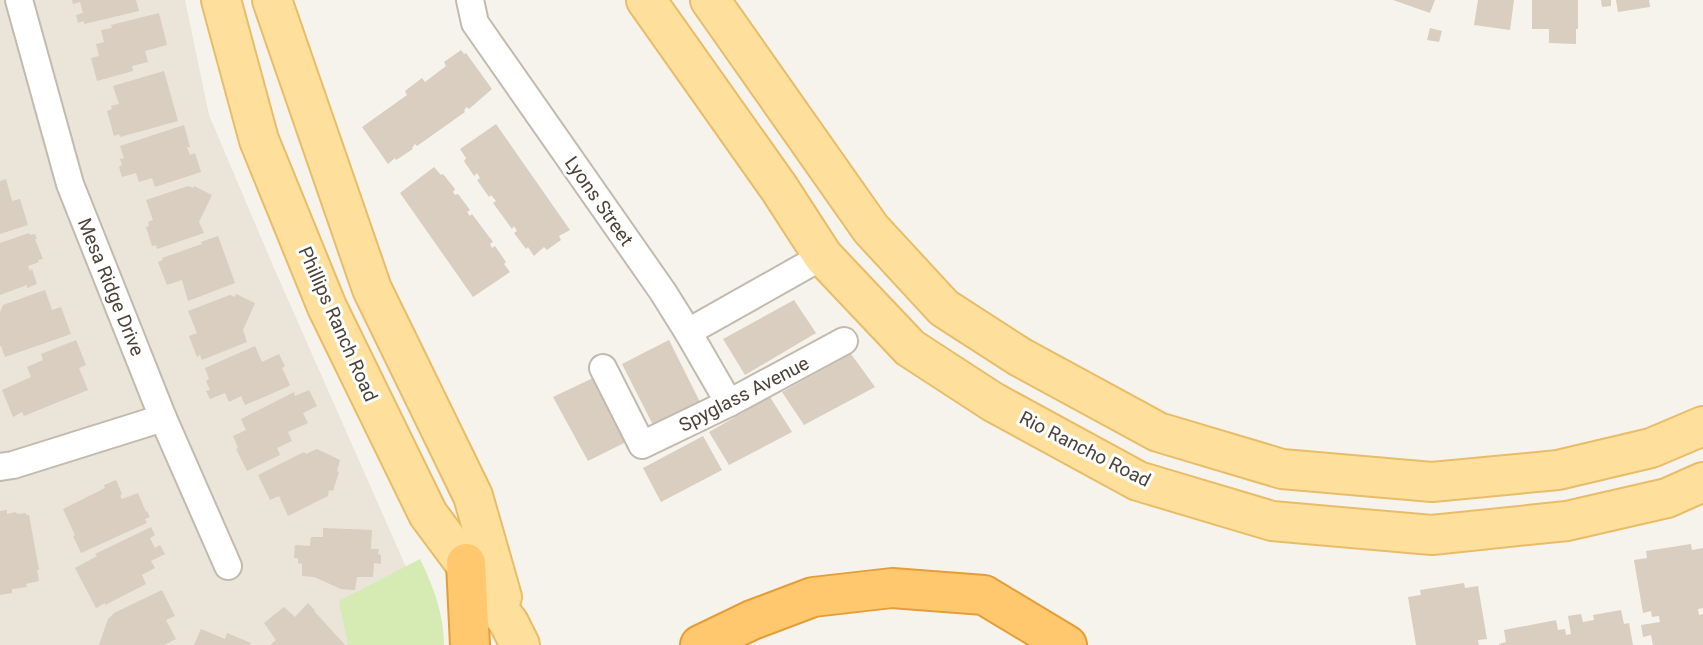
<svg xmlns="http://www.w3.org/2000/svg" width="1703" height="645" viewBox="0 0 1703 645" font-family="Roboto,sans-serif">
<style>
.residential{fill:#eae4d9}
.green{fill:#d5ebb3}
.building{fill:#d9cec0}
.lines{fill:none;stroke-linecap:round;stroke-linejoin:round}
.minor-casing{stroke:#c2baad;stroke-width:30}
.primary-casing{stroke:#e9bc67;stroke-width:42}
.motorway-casing{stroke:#e49d37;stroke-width:42}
.minor{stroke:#fff;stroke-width:26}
.primary{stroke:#ffdf9c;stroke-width:38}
.motorway{stroke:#ffc86e;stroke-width:38}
.labels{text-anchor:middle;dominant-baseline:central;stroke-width:6;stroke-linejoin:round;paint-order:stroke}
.street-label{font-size:19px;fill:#4b4338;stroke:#fff}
</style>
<rect width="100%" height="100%" fill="#f6f3ec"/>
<path class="residential" d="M0,0H185L209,115L274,268L406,567L340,601L348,645H0Z"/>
<path class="green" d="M420,559C433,585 444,615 444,645H348L339,601Z"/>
<g class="building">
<path d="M72,0H136L139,11L84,24V21L78,23L76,15L83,13L80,2L73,4Z"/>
<path d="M1393,0H1435L1430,13Z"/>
<path d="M1478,0H1514L1510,30L1474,25Z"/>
<path d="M1532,0H1578V29H1576V44L1549,43V29H1532Z"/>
<path d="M1601,0H1611V6L1602,7Z"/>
<path d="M1616,0H1649L1650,7L1618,12Z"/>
<path d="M159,13L167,45L145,51L148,62L132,66L133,71L97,81L91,58L99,56L96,44L104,42L101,30L112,28L111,25Z"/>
<path d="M1430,28L1442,31L1439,42L1427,40Z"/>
<path d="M461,50L464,54L466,53L492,89L469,109L467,107L464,110L465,112L417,146L415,144L412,148L413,149L396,160L395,158L388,164L362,127L407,95L405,91L422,78L425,82L446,66L444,62Z"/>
<path d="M164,71L178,121L120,137L119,134L114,136L107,111L112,109L111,106L119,104L113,86Z"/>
<path d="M496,124L570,230L559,236L561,240L547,250L544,247L534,256L528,247L526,249L514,233L517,231L514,226L512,229L493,203L496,201L491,195L489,197L477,180L480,178L477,173L474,176L464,161L466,158L460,149Z"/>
<path d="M184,125L190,147H187L190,155L195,153L201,172L155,187L152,178L139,182L136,173L122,177L119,167L122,165L120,159L124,158L120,146Z"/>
<path d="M434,167L441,175L443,174L455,189L453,192L455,195L458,194L470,210L467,212L470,216L472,214L493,242L490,244L492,248L495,246L506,262L504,264L510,272L473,297L400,193Z"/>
<path d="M6,179L12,201L20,199L28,225L0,234V181Z"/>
<path d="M188,186L193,188L194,186L212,195L199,222L204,233L157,249L156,245L152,246L146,227L149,226L148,222L153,220L146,200Z"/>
<path d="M29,233L30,235L35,234L37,239H35L43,259L38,260L39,262L28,266L30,271L32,269L37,284L27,288V285L0,295V243Z"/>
<path d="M218,236L235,283L188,301L182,280L167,285L158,262L163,260L162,258L202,244L201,242Z"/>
<path d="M45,290L52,310L61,307L71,334L5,357L1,346H0V312L3,305Z"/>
<path d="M236,294L255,303L243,330L247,342L202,360L200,355L197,357L189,336L197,333L188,311L230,295L235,297Z"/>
<path d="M794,300L816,333L745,375L723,339Z"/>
<path d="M76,340L86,365L79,368L88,390L24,416L22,412L13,417L2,390L31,377L27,367L43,360L41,354Z"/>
<path d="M669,340L700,402L653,425L622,364Z"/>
<path d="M255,346L262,362L279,354L285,366L282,368L290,385L287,387L245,405L241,396L229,402L225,393L210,399L206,391L210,390L206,381L209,379L205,368Z"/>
<path d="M851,354L875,387L804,425L782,392Z"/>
<path d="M595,377L628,441L588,461L553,397Z"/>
<path d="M309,390L317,406L303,413L308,423L288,432L292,441L277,448L280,455L247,471L236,449L238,448L233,436L246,430L241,419L294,392L295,396Z"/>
<path d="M770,397L792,432L729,465L709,432Z"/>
<path d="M703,436L722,470L661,502L643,468Z"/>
<path d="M317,449L340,460L337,471L339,472L333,491L329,490L328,496L288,516L279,496L270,500L258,475L304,452L306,454Z"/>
<path d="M116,480L122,494L120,496L122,499L138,493L146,512L147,511L150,517L145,519L147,523L81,553L73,536L75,535L63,509L105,488L104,485Z"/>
<path d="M7,510V514L16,512L17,514L26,513V515H29L39,570H37L39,581L26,584L27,587L12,589V593L0,595V511Z"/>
<path d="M151,527L155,535L150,538L155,548L160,545L165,554L151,561L155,568L142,575L146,584L105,605V603L96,608L75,568L97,556L95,554Z"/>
<path d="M323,528L372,530L371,549H379L378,554L381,555V564L374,563L373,577H357L355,590L341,589L314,577L302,576V564L298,563V558H294L295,545L310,546L311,537H323Z"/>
<path d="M1691,544L1692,550L1703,548V608L1698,609L1699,615L1703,614V645H1653L1651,635L1643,637L1641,625L1660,622L1659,616L1652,617L1651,611L1643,613L1634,560L1647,558L1646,551Z"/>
<path d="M1464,583L1465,588L1478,586L1487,639L1478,640L1479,645H1416L1408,597L1421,595L1420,590Z"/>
<path d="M162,590L175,616L166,620L176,639L164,645H99L108,619L114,613Z"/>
<path d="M308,603L315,610L314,611L345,645H270L276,640L264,623L284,607L295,617Z"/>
<path d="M1621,610L1624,624L1629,623L1633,645H1499V644L1506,642L1504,630L1556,620L1558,630L1565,629L1566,635L1571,634L1568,616L1581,614L1583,622L1594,620L1593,615Z"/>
<path d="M201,629L225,639L227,633L251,643L250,645H194Z"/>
</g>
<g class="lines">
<defs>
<g id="minor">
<path d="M19,0L70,184L163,418L228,566"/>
<path d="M470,0L475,23L663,292L688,332L729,403"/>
<path d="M688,332L823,256"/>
<path d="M603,368L642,445L729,403L844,341"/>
<path d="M0,467L13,465L163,418"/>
</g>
<g id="primary">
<path d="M221,0L259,140L327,307L428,514L509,623L520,645"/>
<path d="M272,0L372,289L473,496L502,597"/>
<path d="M646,0L779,188L823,256L910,348L993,402L1138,481L1272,521L1432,535L1567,521L1667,498L1703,482"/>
<path d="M710,0L871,229L944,308L1020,357L1158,432L1282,469L1432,482L1558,470L1651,448L1703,426"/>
</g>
<g id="motorway">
<path d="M466,563L470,645"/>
<path d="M700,645L752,620L813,597L892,588L984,595L1067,645"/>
</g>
</defs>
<use href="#minor" class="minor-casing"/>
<use href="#primary" class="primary-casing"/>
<use href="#motorway" class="motorway-casing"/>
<use href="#minor" class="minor"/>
<use href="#primary" class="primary"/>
<use href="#motorway" class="motorway"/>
</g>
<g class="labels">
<g class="street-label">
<text transform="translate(599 201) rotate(55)">Lyons Street</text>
<text transform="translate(111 287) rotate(68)">Mesa Ridge Drive</text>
<text transform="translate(338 324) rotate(66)">Phillips Ranch Road</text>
<text transform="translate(744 394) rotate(-27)">Spyglass Avenue</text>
<text transform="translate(1085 449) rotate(27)">Rio Rancho Road</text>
</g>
</g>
</svg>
